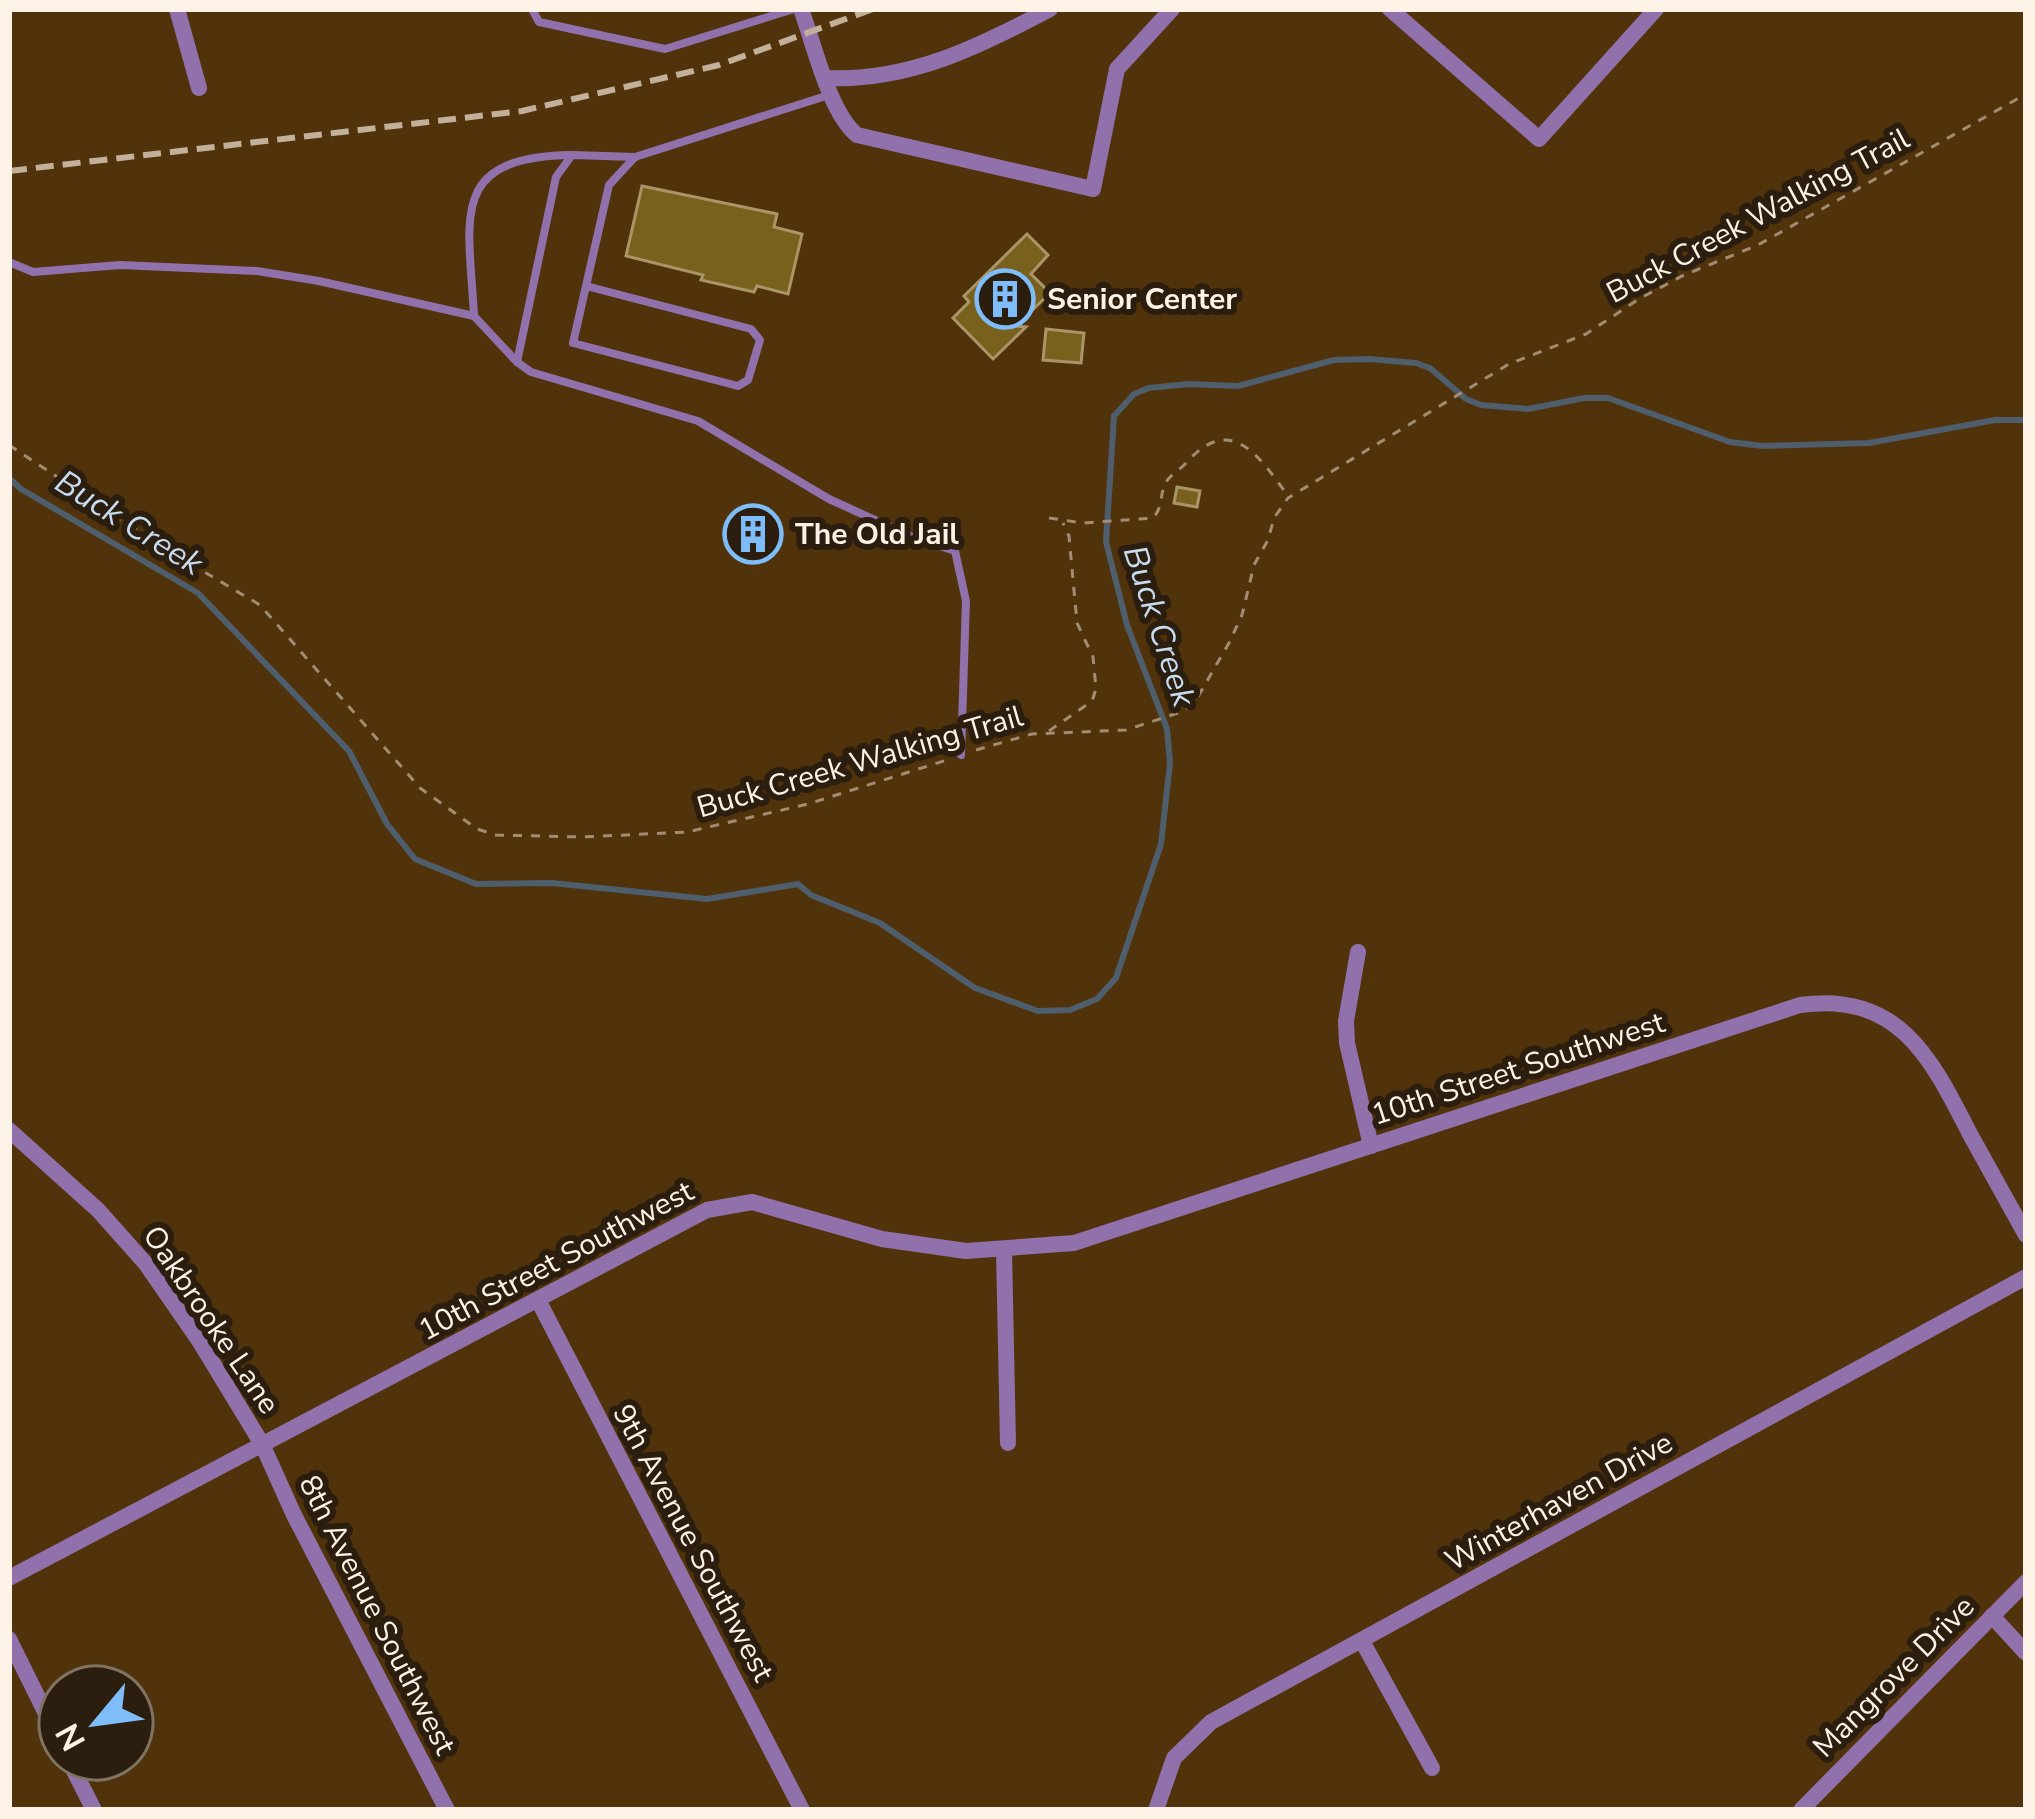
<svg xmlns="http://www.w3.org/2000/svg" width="2035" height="1819" viewBox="0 0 2035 1819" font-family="'Nunito Sans',sans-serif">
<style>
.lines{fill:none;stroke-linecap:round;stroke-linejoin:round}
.stream{stroke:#4e5e6c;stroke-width:6}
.building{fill:#78601d;stroke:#a99668;stroke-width:3}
.path{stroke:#a28d73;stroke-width:3;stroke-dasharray:9 9;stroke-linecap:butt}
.service{stroke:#9171ac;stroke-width:8}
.minor{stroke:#9171ac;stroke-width:16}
.rail{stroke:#c2b09b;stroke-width:6;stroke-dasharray:18 9;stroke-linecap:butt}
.labels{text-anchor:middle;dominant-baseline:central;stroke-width:12;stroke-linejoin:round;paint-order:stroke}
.street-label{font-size:30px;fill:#fdf2e6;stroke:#2b1e0e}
.poi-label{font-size:30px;font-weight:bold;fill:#fdf2e6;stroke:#2b1e0e;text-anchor:start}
.water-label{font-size:33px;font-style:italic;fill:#c8dcf1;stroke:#2b1e0e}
</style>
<rect width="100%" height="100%" fill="#50320b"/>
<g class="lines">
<path class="stream" d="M9,478L21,489L198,593L349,751L387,824L415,859L476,884L552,883L707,899L798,884L811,895L880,923L975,988L1038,1011L1070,1010L1097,999L1116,978L1161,844L1170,763L1167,729L1127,625L1106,542L1114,416L1134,394L1149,388L1188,384L1238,386L1334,360L1369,359L1416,363L1430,368L1466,399L1481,405L1528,409L1584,398H1608L1730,442L1763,446L1869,443L1995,420H2026"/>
</g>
<g class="building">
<path d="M642,186L777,214L774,227L802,234L788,294L757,286L754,292L701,280L703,275L626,256Z"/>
<path d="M1027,234L1048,255L1031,274L1050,293L1016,326L1026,327L993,359L953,318L969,302L964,296Z"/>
<path d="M1046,329L1084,333L1081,363L1043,360Z"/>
<path d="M1177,487L1200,491L1197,507L1174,503Z"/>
</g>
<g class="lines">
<g class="path">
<path d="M9,445L169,551L260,605L420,788L477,829L496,835L582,837L687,832L808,804L950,759"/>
<path d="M1049,518L1083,523L1153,518C1164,506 1159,495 1166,482C1170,475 1181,469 1187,462C1232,412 1260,458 1289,497"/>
<path d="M1049,731L1092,701L1096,689L1093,657L1077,623L1069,536L1063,523"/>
<path d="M976,750L1032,734L1126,730L1184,711L1196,700L1229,643L1242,615L1254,565L1268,540L1274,518L1288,498L1509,364L1586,334L1639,299L1682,276L1758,245L2026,94"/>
</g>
<g class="service">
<path d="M532,9L539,22L665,49L794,9"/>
<path d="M635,157L572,155L556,177L517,362L531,372L698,421L829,499L910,536L955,551L966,601L961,755"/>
<path d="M9,262L33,272L120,265L257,271L319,281L474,316L517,362"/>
<path d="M586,286L751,329L760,340L748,380L738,386L573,343L609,185L635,157L829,95"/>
<path d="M474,316C469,219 447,157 571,155"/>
</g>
<g class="minor">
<path d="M177,9L199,88"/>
<path d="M801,9C814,44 829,112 857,135L1093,189L1117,69L1172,9"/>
<path d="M1390,9L1539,139L1656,9"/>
<path d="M825,78C908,82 979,47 1050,9"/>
<path d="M1358,952L1346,1021L1347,1043L1371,1146"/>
<path d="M9,1130L98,1210L146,1264L200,1342L262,1444L294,1515L447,1810"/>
<path d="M1004,1250L1008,1443"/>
<path d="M538,1300L802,1810"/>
<path d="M9,1578L707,1210L752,1202L882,1239L966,1251L1074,1243L1800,1005C1900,991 1932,1060 1971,1136C1989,1169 2008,1202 2026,1235"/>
<path d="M1992,1616L2026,1653"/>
<path d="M9,1639L60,1742"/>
<path d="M1362,1641L1432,1768"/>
<path d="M68,1759L94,1810"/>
<path d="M1156,1810L1174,1758L1211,1722L2026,1277"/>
<path d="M1801,1810L2026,1582"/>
</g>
<path class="rail" d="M9,171L522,111L719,65L873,9"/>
</g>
<defs>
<symbol id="building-ring" viewBox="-11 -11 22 22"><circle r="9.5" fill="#2b1e0e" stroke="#7fbdfa" stroke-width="1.5"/><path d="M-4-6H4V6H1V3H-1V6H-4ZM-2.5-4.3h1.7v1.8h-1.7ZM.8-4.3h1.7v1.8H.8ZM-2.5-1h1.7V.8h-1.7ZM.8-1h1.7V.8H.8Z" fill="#7fbdfa"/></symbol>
</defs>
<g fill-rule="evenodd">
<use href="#building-ring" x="972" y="266" width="66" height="66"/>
<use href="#building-ring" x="720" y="501" width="66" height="66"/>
</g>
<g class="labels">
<g class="street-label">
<text transform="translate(1758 216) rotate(-28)">Buck Creek Walking Trail</text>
<text transform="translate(860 762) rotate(-16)">Buck Creek Walking Trail</text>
<text transform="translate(1518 1069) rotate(-18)">10th Street Southwest</text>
<text transform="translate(556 1261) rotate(-28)">10th Street Southwest</text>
<text transform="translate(211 1320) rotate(56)">Oakbrooke Lane</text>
<text transform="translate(1559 1502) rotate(-29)">Winterhaven Drive</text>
<text transform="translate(693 1543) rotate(62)">9th Avenue Southwest</text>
<text transform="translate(377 1615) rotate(63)">8th Avenue Southwest</text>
<text transform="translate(1894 1677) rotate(-45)">Mangrove Drive</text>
</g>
<g class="poi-label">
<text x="1047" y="299">Senior Center</text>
<text x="795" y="534">The Old Jail</text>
</g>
<g class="water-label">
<text transform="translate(129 523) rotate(32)">Buck Creek</text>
<text transform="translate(1159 626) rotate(72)">Buck Creek</text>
</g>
</g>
<rect width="2035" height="1819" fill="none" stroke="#fdf2e6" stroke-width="24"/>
<g transform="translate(96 1723) rotate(241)"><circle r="57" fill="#2b1e0e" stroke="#7f7364" stroke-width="3"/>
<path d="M0-9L21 45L0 30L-21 45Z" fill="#7fbdfa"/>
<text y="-18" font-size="33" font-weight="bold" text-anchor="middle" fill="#fdf2e6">N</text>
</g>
</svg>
